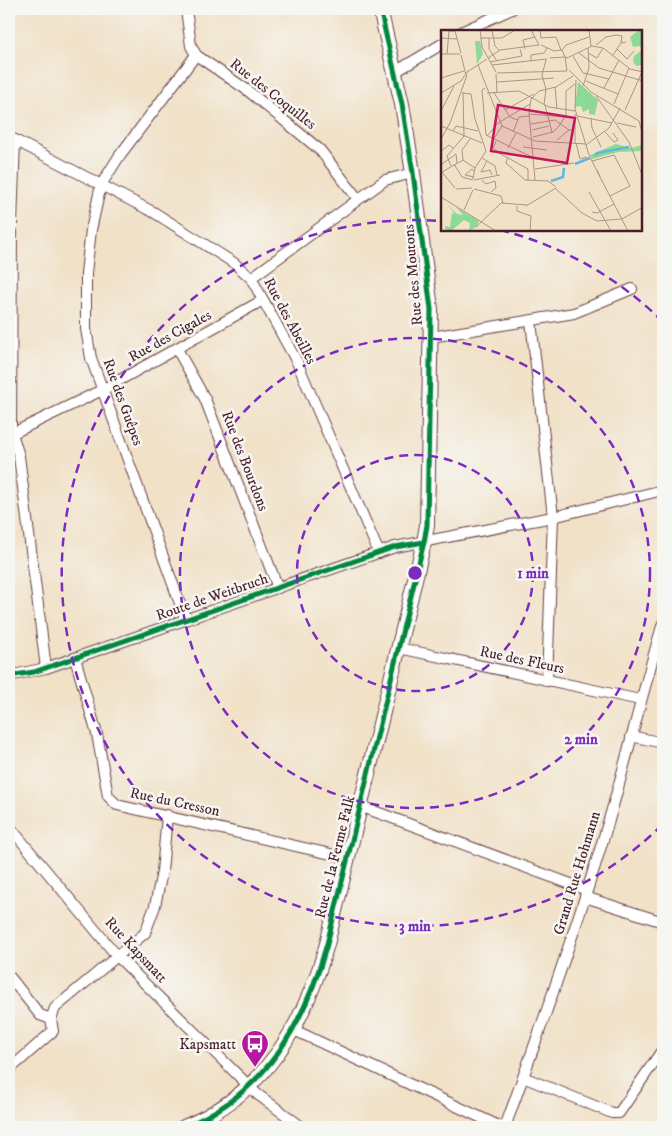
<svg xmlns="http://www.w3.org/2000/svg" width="672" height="1136" viewBox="0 0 672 1136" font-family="'IM FELL DW Pica',serif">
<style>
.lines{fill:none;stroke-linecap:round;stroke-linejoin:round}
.street-casing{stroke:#633c42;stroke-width:12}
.secondary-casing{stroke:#633c42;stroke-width:16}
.street{stroke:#fff;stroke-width:10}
.secondary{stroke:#fff;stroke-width:14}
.cycleway-casing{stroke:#f6f6f2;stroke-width:8}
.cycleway{stroke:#00873e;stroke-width:5}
.ring{fill:none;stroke:#7b2cbf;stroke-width:2.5;stroke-dasharray:9 6}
.labels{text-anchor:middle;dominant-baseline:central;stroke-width:5;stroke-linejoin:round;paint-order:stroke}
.street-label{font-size:15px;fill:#4a1f2b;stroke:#f6f6f2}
.poi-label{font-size:15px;fill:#4a1f2b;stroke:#f6f6f2;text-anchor:end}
.inset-river{fill:none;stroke:#63b5df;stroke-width:2.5}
.inset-road{fill:none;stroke:#ae9389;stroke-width:1}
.view{fill:#c2185b;fill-opacity:0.15;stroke:#c2185b;stroke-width:2.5}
.inset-edge{fill:none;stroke:#4a1f2b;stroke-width:2.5}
.centre{fill:#7b2cbf;stroke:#f6f6f2;stroke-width:2.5}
.ring-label{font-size:15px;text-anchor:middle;font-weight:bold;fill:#7b2cbf;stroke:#f6f6f2;stroke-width:5;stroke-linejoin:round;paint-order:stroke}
</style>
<rect width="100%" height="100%" fill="#f6f6f2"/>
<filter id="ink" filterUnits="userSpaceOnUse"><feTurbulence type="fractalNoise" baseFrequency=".02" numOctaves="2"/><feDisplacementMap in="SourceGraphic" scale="10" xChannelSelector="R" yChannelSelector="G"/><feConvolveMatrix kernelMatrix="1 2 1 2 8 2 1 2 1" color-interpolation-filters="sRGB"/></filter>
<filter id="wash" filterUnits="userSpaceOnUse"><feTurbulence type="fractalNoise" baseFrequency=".0096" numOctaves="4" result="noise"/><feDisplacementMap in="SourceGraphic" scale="20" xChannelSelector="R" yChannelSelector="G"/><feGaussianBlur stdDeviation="1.12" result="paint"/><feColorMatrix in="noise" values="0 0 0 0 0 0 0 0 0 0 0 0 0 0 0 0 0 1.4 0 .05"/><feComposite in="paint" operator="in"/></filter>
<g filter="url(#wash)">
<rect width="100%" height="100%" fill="#f1e1c7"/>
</g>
<g filter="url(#ink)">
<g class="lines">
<defs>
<g id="street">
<path d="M186,9L191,46L196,55L247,90L320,150L358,199"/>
<path d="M463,31L512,9"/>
<path d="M395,72L442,44"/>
<path d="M9,137L155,213L234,263L251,278L297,362L379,553"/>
<path d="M15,140L12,223L11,430L19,456L46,668"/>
<path d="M251,278L385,180L413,173"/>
<path d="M531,321L553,517L547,681"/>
<path d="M431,337L574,313L632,289"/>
<path d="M177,349L205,399L278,588"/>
<path d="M9,435L102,390L263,300"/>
<path d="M186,620L91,358L86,329V273L91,230L101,185L120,155L196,55"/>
<path d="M399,648L640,700"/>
<path d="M75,658L97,734L108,796L117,805L348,858"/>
<path d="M9,676L46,668L395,547L553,517L663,490"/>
<path d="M631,736L663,743"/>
<path d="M360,806L587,890"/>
<path d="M9,826L117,956L257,1094L302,1127"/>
<path d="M585,897L663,922"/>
<path d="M9,976L40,1015L51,1019"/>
<path d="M294,1030L501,1127"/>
<path d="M9,1070L53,1031L51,1019L55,1008L145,933L155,906L162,872L167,815"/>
<path d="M523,1077L612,1113H619L663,1049"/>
<path d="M505,1127C543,1023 580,919 611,813C629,750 644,686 663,623"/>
</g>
<path id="secondary" d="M184,1127C265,1095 305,1023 327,944L424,542L427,525L431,309L413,173L402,104L380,9"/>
</defs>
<use href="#street" class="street-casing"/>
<use href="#secondary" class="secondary-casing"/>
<use href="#street" class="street"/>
<use href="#secondary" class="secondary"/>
<defs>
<g id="cycleway">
<path d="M9,676L34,672L395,547L424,542"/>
<path d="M184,1127C265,1095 305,1023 327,944L424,542L427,525L431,309L413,173L402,104L380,9"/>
</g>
</defs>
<use href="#cycleway" class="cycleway-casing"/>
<use href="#cycleway" class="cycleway"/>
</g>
</g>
<g class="ring">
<circle cx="415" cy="573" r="118"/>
<circle cx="415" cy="573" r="235"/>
<path d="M662 825A353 353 0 1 1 440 221M500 230A353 353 0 0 1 662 321"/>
</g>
<defs>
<symbol id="bus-pin" viewBox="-11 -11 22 30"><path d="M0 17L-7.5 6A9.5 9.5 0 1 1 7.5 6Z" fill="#b5179e" stroke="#f6f6f2"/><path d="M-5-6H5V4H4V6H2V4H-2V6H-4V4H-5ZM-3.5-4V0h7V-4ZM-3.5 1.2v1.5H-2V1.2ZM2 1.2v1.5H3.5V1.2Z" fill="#fff"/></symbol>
</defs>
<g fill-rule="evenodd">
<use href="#bus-pin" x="239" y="1028" width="32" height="43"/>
</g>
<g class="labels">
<g class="street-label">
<text transform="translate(273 94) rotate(38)">Rue des Coquilles</text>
<text transform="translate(413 275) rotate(-95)">Rue des Moutons</text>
<text transform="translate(290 321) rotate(62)">Rue des Abeilles</text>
<text transform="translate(170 336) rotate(-29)">Rue des Cigales</text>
<text transform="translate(123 402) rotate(70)">Rue des Guêpes</text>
<text transform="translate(245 461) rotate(69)">Rue des Bourdons</text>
<text transform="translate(212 597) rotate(-19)">Route de Weitbruch</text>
<text transform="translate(522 660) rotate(12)">Rue des Fleurs</text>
<text transform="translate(175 802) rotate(12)">Rue du Cresson</text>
<text transform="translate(335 857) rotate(-76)">Rue de la Ferme Falk</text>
<text transform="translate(577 873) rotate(-73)">Grand Rue Hohmann</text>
<text transform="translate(136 950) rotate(47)">Rue Kapsmatt</text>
</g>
<g class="poi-label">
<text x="236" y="1044">Kapsmatt</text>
</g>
</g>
<g transform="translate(441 30)">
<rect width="201" height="201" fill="#f1e1c7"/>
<path d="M198,0H201V35L195,36L192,31L193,26L201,20L199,16L192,17L189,7ZM34,11H39L42,24L36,34ZM137,52L157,70L154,85L148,84V79L142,82L140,76L134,77ZM175,114L190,118L201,115V121L177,122L151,129L149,125ZM6,174L16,184L22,185L15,177L38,191L35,197L28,201L29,193L23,190L10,201L4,199V196L9,197L11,183L14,184Z" fill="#8dd996"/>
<path class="inset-river" d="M155,126L156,123L188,117M134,134L149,128M110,151L122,147L123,138"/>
<path class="inset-road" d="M39,0L41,17L55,42M51,0L54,16L58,20M90,0L98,15M99,0L100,8L115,7L120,20M148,0L150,16M14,1L20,23M0,8L16,9M40,8H61L74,0M48,8V19L56,31M100,15L113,21L121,20L124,27L109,28M155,15L165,7L175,5L181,6L180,13M151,16L162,18L189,39L202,42M84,19L82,10L94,7M176,19L186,29L193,21M121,20L125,15L148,7M138,23L158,38L202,51M147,23L156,28L162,18M0,24H19M6,24L8,1H14M20,25L25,45M172,25L180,13L185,12M132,26L142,43L147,44M47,28L59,20L98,15M126,28L151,16M90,31V25L103,23L106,18M49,32L81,26L79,19M37,35L61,96L94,111L145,114M51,35L106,29M128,40L150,62L198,91L200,99M26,42L46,29M56,43L126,41L124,27L127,28M55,44L56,63M147,44L168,49M0,48L23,41M135,50L134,79L148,125L159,147L156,140M145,51L177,64M56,52L113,48M142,56L148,38L147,18M114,57L116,79M44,58L41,60L45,105L93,128M163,58L178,30M22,62L23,107M0,63L20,51L27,41M22,63L30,64L34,89L45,121L34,138L32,149M46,63L78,61L108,77L134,81M53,63L69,87L77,90M155,66L188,112L202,147M173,74L188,38M103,75L105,59L101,45L105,30M104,75L111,102M64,80L93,64M184,80L201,42M0,81L13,56M88,84L124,87M134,84V113M136,86L171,93M150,88L151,98L160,117M176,93L195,97M90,94L114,90L128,100M0,96L41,113M91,100L108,96M12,101L15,96L37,101M72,102L78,87L88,86M164,102L173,112L177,110L172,103M46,106L57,93L89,74M92,107L112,102L118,96L125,85V61L134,54M0,109L9,93L26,45M52,110L61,96M116,110L128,100H133M55,111L52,118L58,123L87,139V150M135,113L139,129L146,127M145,115L168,98L179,78M82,117L106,120M67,118L75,103M0,121L8,115L12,118M67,127L65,133L84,150L107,151L115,157M41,128L54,136L56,145M22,130L21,120L29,109M46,131L40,142L49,140L51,145M151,131L173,125L189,156L169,166M1,134L15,124L16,133M13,134L21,147L32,150M10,136L6,126L23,106M94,139L133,133M1,142L22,130L34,138M1,142L14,158M33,147L24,145L31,139L33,141M159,147L187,201M33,150L59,145M41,150L45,154L54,151L55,158L50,162M94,150L88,83L90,69L98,61L115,57L132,46M114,158L141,183L156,191L181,189L202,177M15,159L31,158M33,159L60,166L62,173M148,162L170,201M0,167L55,201M76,176V181L90,186L89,201M85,176L115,158M23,180L32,160M151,182L156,183L173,174M35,197L60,173L86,175"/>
<path class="view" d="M57,75L134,88L126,133L50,121Z"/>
<rect width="201" height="201" class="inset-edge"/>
</g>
<circle cx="415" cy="573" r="8" class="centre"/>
<g class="ring-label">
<text x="533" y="578">1 min</text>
<text x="581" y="744">2 min</text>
<text x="415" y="931">3 min</text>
</g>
<rect width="672" height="1136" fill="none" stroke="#f6f6f2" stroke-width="30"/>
</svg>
